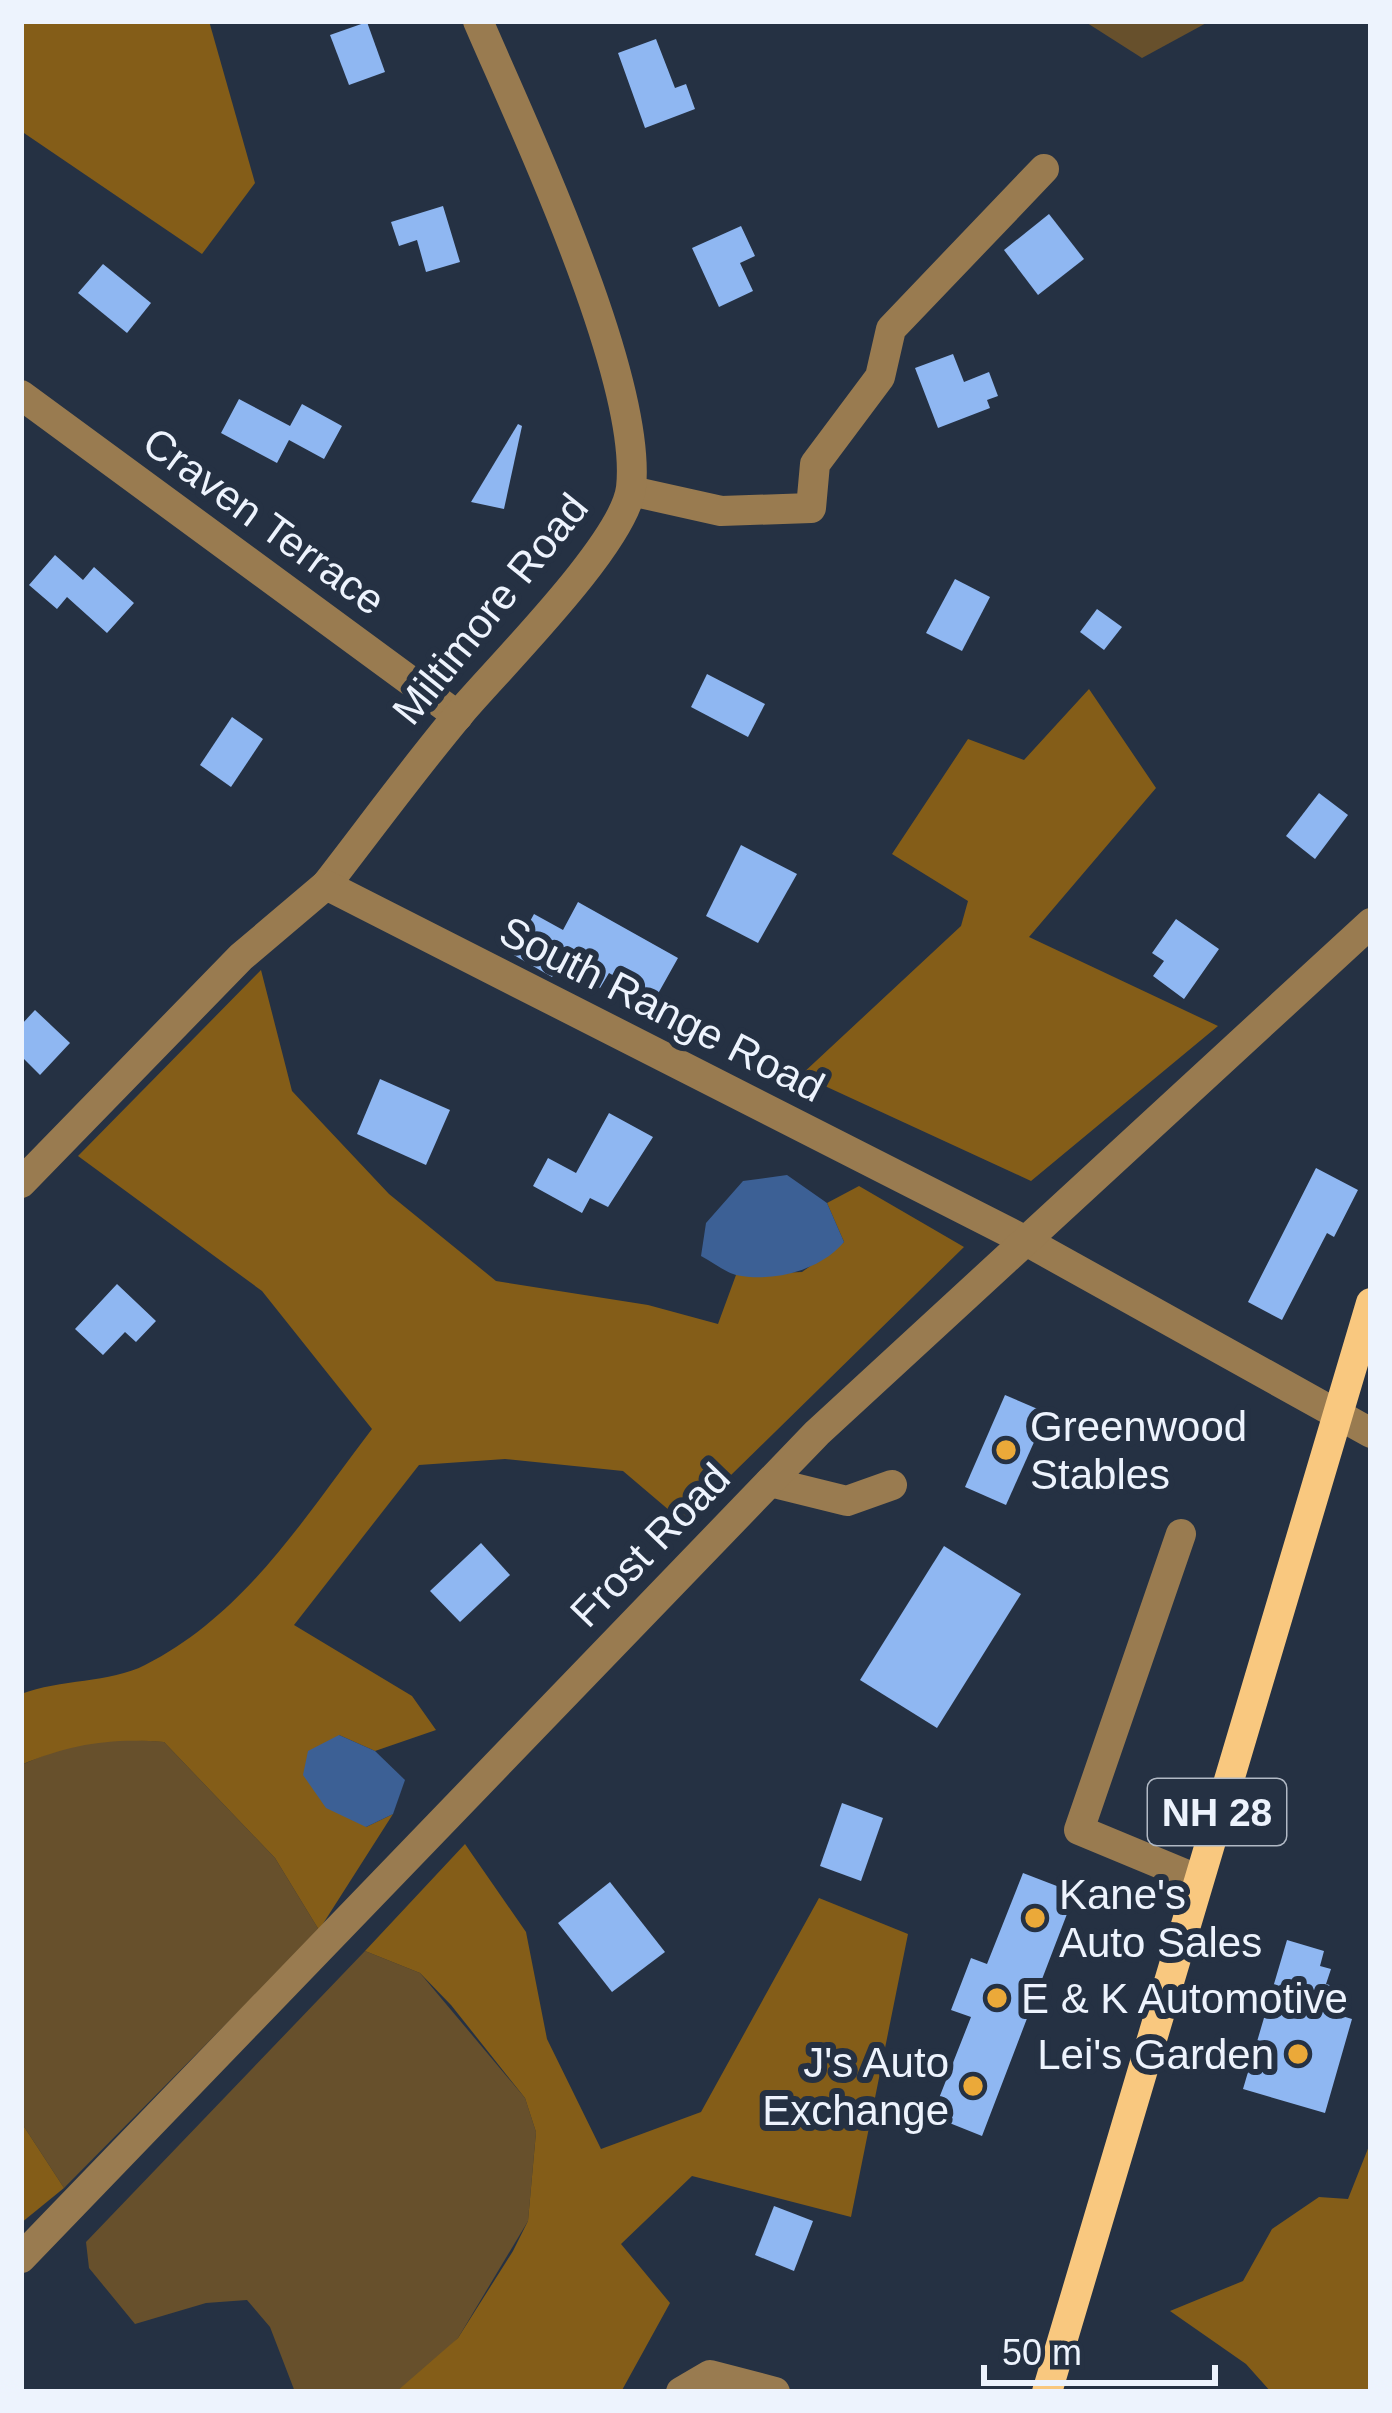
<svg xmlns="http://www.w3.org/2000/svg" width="1392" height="2413" viewBox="0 0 1392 2413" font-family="Helvetica,sans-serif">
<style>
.green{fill:#67502c}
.forest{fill:#845d18}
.water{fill:#3c6095}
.building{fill:#8fb7f2}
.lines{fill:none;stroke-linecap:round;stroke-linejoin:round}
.minor{stroke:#997b50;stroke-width:30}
.major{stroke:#f9c87f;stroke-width:30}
.poi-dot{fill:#eba939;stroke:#253143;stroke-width:4.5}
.labels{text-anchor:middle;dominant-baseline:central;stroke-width:12;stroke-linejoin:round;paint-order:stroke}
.shield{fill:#253143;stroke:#b1b9c5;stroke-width:3}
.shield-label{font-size:39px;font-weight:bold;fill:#edf3fd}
.street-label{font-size:42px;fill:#edf3fd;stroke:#253143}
.poi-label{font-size:42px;fill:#edf3fd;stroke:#253143;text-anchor:start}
</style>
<rect width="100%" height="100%" fill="#253143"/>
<g class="green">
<path d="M1084,21H1210L1142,58Z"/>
<path d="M111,1738L164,1742L275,1858L319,1930L64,2188L21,2122V1765L66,1746Z"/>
<path d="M365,1951L420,1973L525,2098L536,2132L528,2221L458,2338L413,2382L396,2392H295L270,2327L247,2300L206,2303L135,2324L89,2268L86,2242Z"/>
</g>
<g class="forest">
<path d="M21,21H209L255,183L202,254L21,131Z"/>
<path d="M1089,689L1156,788L1029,937L1218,1026L1031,1181L801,1075L961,926L968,901L892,854L968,739L1024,760Z"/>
<path d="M261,970L292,1091L389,1194L496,1281L648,1305L718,1324L736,1275L802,1272L844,1242L827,1203L859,1186L964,1247L683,1522L623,1471L505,1459L419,1465L294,1625L412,1696L436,1730L375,1751L339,1735L366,1827L393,1814L319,1930L275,1858L164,1742C110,1738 71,1744 21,1765V1694C60,1679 110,1683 145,1665C246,1614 306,1515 372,1429L262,1291L78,1156Z"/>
<path d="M465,1844L526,1932L547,2039L601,2149L701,2112L819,1898L908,1934L851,2217L692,2176L621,2244L670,2303L621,2392H396L458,2338L513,2251L528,2221L536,2132L525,2098L451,2005L420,1973L365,1951Z"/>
<path d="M21,2122L64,2188L21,2223Z"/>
<path d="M1371,2141V2392H1271L1246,2364L1170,2311L1243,2281L1272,2229L1319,2197L1348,2199Z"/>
</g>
<g class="water">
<path d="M787,1175L827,1203L844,1242C821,1270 773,1283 736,1275C725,1272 712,1262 701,1256L706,1223L743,1181Z"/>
<path d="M339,1735L375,1751L405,1780L393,1814L366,1827L326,1808L303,1775L308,1751Z"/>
</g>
<g class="building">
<path d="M367,22L385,72L349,85L330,35Z"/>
<path d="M656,39L675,88L686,84L695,109L645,128L618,53Z"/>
<path d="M443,206L460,262L426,272L417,240L399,246L391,222Z"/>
<path d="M1049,214L1084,259L1038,295L1004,250Z"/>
<path d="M741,226L755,256L740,263L753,291L719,307L692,248Z"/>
<path d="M103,264L151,303L127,333L78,293Z"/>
<path d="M953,354L964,382L989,372L998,396L987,400L990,408L938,428L915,368Z"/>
<path d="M239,399L290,426L302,404L342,426L324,459L289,440L277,463L221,433Z"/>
<path d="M518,424L522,426L504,509L471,502Z"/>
<path d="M55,555L83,580L94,567L134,603L107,633L67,597L57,609L29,585Z"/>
<path d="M955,579L990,597L962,651L926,633Z"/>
<path d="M1097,609L1122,627L1104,650L1080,632Z"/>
<path d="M707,674L765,704L748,737L691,707Z"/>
<path d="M232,717L263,739L231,787L200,765Z"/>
<path d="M1319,793L1348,815L1315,859L1286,836Z"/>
<path d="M741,845L797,874L758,943L706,916Z"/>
<path d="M578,902L678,958L655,999L609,973L600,988L560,965L552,977L512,954L534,914L563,930Z"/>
<path d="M1176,919L1219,949L1184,999L1153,976L1164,961L1152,953Z"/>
<path d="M35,1010L70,1043L40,1075L21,1056V1025Z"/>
<path d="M380,1079L450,1110L426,1165L357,1134Z"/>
<path d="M609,1113L653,1137L608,1207L590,1198L582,1213L533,1186L548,1158L576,1173Z"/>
<path d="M1316,1168L1358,1190L1334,1237L1327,1233L1282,1320L1248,1302Z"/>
<path d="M117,1284L156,1321L136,1342L125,1332L103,1355L75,1329Z"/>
<path d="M1005,1395L1047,1413L1006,1505L965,1487Z"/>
<path d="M481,1543L510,1575L460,1622L430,1591Z"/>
<path d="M944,1546L1021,1594L937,1728L860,1680Z"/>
<path d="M842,1803L883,1818L861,1881L820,1866Z"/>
<path d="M1023,1873L1075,1893L982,2136L932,2116L971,2017L951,2010L971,1958L987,1964Z"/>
<path d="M610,1882L665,1952L612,1992L558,1923Z"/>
<path d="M1287,1940L1324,1951L1320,1966L1331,1969L1326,1984L1340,1988L1332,2013L1352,2019L1325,2113L1243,2089Z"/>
<path d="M774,2206L813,2221L794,2271L755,2255Z"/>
</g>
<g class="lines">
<g class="minor">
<path d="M21,395L458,716"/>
<path d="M631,491L721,511L811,508L815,464L880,377L891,329L1044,169"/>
<path d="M326,885C371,827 414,768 461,712C501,665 624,543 631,488C643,378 524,128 478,21"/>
<path d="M21,1183L241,957L326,885L1026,1241L1371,1433"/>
<path d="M770,1482L847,1501L892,1485"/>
<path d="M1181,1534L1079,1830L1197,1879"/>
<path d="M21,2258L817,1433L1371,923"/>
<path d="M681,2392L710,2375L775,2392"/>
</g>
<path class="major" d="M1047,2392L1371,1303"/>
</g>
<g class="poi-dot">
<circle cx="1006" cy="1450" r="12"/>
<circle cx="1035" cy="1918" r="12"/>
<circle cx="997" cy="1998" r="12"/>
<circle cx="1298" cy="2054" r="12"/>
<circle cx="973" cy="2086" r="12"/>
</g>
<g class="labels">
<rect class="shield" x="1148" y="1779" width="138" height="66" rx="9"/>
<g class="shield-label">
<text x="1217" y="1812">NH 28</text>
</g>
<g class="street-label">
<text transform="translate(264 521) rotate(36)">Craven Terrace</text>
<text transform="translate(490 609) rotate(-51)">Miltimore Road</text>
<text transform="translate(662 1009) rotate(27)">South Range Road</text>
<text transform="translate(650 1545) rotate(-46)">Frost Road</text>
</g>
<g class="poi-label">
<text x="1030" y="1426">Greenwood<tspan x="1030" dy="48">Stables</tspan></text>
<text x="1059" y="1894">Kane's<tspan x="1059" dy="48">Auto Sales</tspan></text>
<text x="1021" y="1998">E &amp; K Automotive</text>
<text x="1274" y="2054" text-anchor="end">Lei's Garden</text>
<text x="949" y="2062" text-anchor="end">J's Auto<tspan x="949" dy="48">Exchange</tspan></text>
</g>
</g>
<rect width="1392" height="2413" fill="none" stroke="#edf3fd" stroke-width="48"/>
<path d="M984 2365v18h231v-18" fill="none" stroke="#edf3fd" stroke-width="6"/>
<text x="1002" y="2365" font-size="36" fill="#edf3fd" stroke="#253143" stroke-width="9" paint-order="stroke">50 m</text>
</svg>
